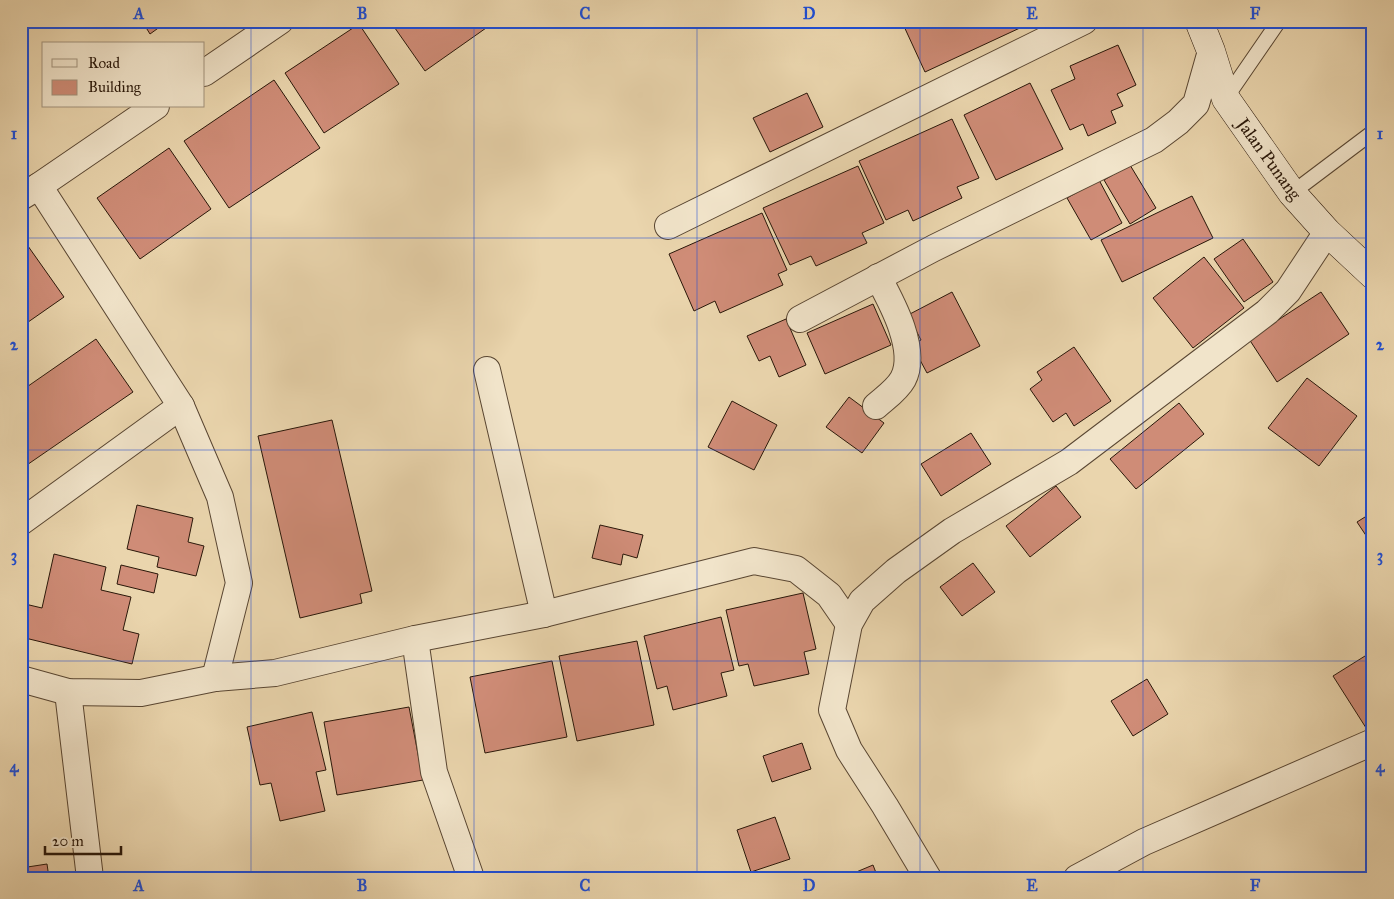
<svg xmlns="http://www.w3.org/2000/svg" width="1394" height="899" viewBox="0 0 1394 899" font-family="'IM FELL Great Primer',serif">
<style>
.building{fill:#cf8c77;stroke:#291709}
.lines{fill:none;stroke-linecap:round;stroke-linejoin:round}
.lane-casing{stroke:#594632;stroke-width:16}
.street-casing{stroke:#594632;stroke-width:28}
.secondary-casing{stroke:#291709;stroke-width:29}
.lane{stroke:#f1e4ca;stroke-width:14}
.street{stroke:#f1e4ca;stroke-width:26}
.secondary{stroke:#f1e4ca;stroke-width:28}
.grid{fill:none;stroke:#1d4ed8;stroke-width:1;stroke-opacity:0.55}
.labels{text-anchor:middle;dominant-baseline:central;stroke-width:4.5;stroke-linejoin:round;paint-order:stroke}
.street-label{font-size:18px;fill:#291709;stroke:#f1e4ca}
.neatline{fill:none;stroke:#1d4ed8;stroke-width:2}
.grid-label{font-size:16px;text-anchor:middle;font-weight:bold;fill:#1d4ed8}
</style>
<rect width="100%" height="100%" fill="#ead5ad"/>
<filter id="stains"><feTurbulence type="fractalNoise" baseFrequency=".004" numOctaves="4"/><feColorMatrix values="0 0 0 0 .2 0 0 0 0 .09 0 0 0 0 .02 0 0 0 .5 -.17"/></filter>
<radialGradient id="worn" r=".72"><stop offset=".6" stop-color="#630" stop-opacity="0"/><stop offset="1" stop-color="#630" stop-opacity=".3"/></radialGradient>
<g class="building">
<path d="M142,21H168L150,34Z"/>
<path d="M390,21H496L425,71Z"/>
<path d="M905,21H1035L925,72L902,22Z"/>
<path d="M359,24L399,84L324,133L285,73Z"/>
<path d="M1118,45L1136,85L1117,94L1123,106L1111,111L1116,123L1088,136L1083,124L1070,130L1051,90L1075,79L1070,66Z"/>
<path d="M274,80L320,148L229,208L184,141Z"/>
<path d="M1030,83L1063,149L996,180L964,115Z"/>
<path d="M807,93L823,127L770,152L753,118Z"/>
<path d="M952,119L979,178L957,187L962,198L913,221L908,210L886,220L859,161Z"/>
<path d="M169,148L211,209L140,259L97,198Z"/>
<path d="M1130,165L1156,208L1130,224L1104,180Z"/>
<path d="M858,166L884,223L862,233L867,243L816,266L811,256L790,265L763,208Z"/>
<path d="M1099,180L1122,223L1091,240L1067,198Z"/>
<path d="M1192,196L1213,238L1122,282L1101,240Z"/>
<path d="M762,213L787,270L778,274L783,285L720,313L715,301L694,311L669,254Z"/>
<path d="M23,239L64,297L21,327V240Z"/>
<path d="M1243,239L1273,282L1244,302L1214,259Z"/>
<path d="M1204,257L1244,308L1193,348L1153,298Z"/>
<path d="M952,292L980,346L927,373L912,345L921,340L908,315Z"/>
<path d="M1321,292L1349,334L1277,382L1249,339Z"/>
<path d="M873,304L891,345L825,374L807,333Z"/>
<path d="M786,319L806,365L779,377L770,356L759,361L747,336Z"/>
<path d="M96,339L133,392L21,469V391Z"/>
<path d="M1074,347L1111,401L1074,426L1066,413L1053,422L1030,389L1042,380L1037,372Z"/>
<path d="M1307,378L1357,416L1319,466L1268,428Z"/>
<path d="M849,397L884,423L862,453L826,427Z"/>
<path d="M732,401L777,425L754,470L708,447Z"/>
<path d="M1179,403L1204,434L1136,489L1110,459Z"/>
<path d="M332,420L372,591L360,594L362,603L300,618L258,436Z"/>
<path d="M971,433L991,464L941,496L921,464Z"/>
<path d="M1056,486L1081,517L1030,557L1006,526Z"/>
<path d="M137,505L193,518L188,542L204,546L196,576L157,567L159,557L127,549Z"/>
<path d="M1373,512V546L1357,522Z"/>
<path d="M600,525L643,535L637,558L623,554L621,565L592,558Z"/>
<path d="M54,554L106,567L101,590L131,597L123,630L139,634L132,664L21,637V620L25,604L42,608Z"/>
<path d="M973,563L995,592L962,616L940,587Z"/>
<path d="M121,565L158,574L154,593L117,584Z"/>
<path d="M803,593L816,649L804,652L809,674L754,686L748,664L739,666L726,610Z"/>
<path d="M721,617L734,670L721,673L727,696L673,710L667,686L657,689L644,636Z"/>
<path d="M637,641L654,725L577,741L559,656Z"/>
<path d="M1373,651V728L1368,731L1333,676Z"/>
<path d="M552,661L567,737L485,753L470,677Z"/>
<path d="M1147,679L1168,714L1133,736L1111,701Z"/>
<path d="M409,707L423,780L337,795L324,722Z"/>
<path d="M312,712L326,770L316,772L325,811L280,821L271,783L260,785L247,727Z"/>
<path d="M802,743L811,769L772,782L763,756Z"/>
<path d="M775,817L790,859L751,872L737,830Z"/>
<path d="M47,864L49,878H21V868Z"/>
<path d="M873,865L878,878H842Z"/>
</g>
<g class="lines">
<defs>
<g id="lane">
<path d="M1226,98L1279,21"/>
<path d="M1292,193L1373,132"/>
</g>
<g id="street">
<path d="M204,73L280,21"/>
<path d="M39,186L156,106"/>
<path d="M21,197L39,186L181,406L220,497L239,583L215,678"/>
<path d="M668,226L1084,21"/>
<path d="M800,319L934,248L1154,140L1178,122L1196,104L1211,51"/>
<path d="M487,370L544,614"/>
<path d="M876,406C885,398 897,390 903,379C918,350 892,303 878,277"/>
<path d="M21,522L181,406"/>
<path d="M415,639L434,772L471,878"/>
<path d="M21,679L68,692L141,693L215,678L275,673L415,639L544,614L754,561L796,569L829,595L849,624"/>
<path d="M68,692L90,878"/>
<path d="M928,878L885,806L849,750L832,710L849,624L862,601L896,571L952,531L1069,462L1267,312L1288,291L1327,232"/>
<path d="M1077,878L1144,842L1373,742"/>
</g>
<path id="secondary" d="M1199,21L1211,51L1226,99L1292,193L1327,232L1373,275"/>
</defs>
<use href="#lane" class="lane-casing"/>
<use href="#street" class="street-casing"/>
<use href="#secondary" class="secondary-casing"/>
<use href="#lane" class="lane"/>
<use href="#street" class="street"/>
<use href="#secondary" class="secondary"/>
</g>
<path class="grid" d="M251,21V878M474,21V878M697,21V878M920,21V878M1143,21V878M21,238H1373M21,450H1373M21,661H1373"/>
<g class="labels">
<g class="street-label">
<text transform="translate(1269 159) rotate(54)">Jalan Punang</text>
</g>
</g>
<rect width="1394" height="899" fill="none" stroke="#ead5ad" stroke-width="55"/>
<rect x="42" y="42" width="162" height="65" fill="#f1e4ca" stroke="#a1927d"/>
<rect x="52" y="59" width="25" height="8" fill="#f1e4ca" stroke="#a1927d"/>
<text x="88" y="68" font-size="15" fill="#291709">Road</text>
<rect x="52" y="80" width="25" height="15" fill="#cf8c77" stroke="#a1927d"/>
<text x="88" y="92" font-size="15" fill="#291709">Building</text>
<path d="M45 846v8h76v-8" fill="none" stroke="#291709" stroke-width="2.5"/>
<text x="52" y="846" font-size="15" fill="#291709" stroke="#f1e4ca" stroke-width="4" paint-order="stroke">20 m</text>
<rect x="28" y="28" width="1338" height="844" class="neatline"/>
<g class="grid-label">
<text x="139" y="19">A</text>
<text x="362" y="19">B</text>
<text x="585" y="19">C</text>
<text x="809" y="19">D</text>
<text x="1032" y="19">E</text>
<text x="1255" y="19">F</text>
<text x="14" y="139">1</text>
<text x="1380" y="139">1</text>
<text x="14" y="350">2</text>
<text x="1380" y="350">2</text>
<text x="14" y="561">3</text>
<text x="1380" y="561">3</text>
<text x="14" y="772">4</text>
<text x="1380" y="772">4</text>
<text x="139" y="891">A</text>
<text x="362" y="891">B</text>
<text x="585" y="891">C</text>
<text x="809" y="891">D</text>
<text x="1032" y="891">E</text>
<text x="1255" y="891">F</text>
</g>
<rect width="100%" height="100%" filter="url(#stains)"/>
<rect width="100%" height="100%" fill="url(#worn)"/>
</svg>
